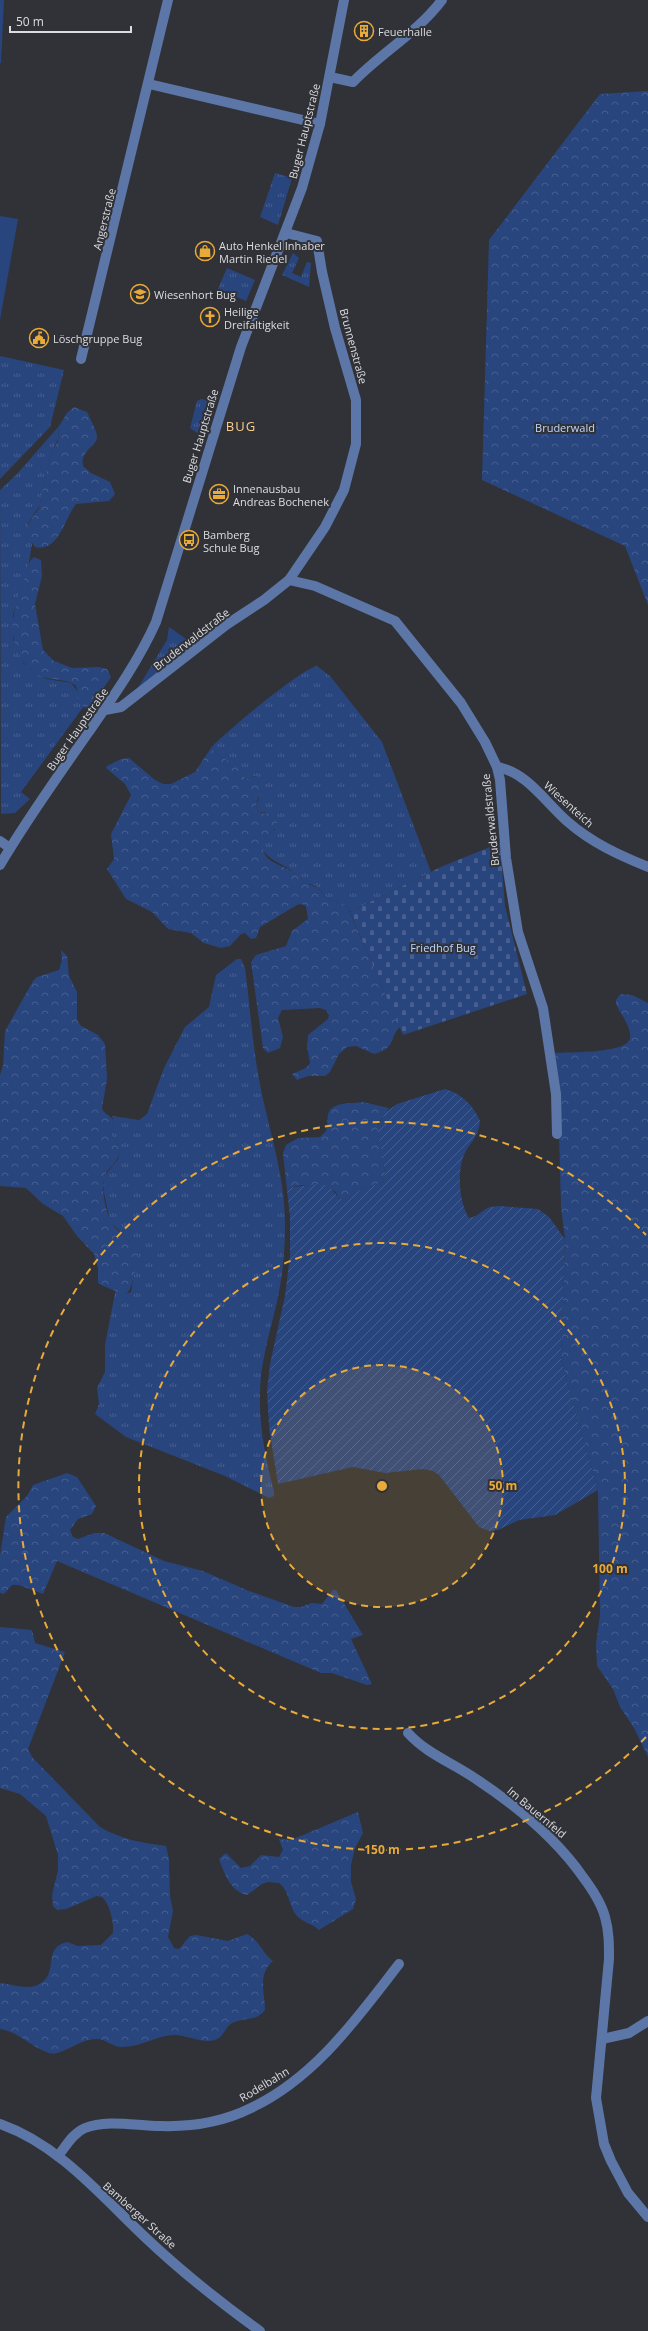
<svg xmlns="http://www.w3.org/2000/svg" width="648" height="2331" viewBox="0 0 648 2331" font-family="'Open Sans',sans-serif">
<style>
.grass{fill:url(#grass-tufts)}
.forest{fill:url(#forest-crowns)}
.cemetery{fill:url(#cemetery-stones)}
.park{fill:#29457e}
.garden{fill:url(#garden-furrows)}
.lines{fill:none;stroke-linecap:round;stroke-linejoin:round}
.minor{stroke:#5c76a8;stroke-width:10}
.ring{fill:none;stroke:#eaaa38;stroke-width:2;stroke-dasharray:7 5}
.labels{text-anchor:middle;dominant-baseline:central;stroke-width:4;stroke-linejoin:round;paint-order:stroke}
.poi-label{font-size:11px;fill:#dcdde0;stroke:#303237;text-anchor:start}
.street-label{font-size:11px;fill:#dcdde0;stroke:#303237}
.park-label{font-size:11px;fill:#bfd6ff;stroke:#303237}
.quarter-label{font-size:13px;letter-spacing:1px;fill:#facd89;stroke:#303237}
.centre{fill:#eaaa38;stroke:#303237;stroke-width:2}
.ring-label{font-size:12px;text-anchor:middle;font-weight:bold;fill:#eaaa38;stroke:#303237;stroke-width:4;stroke-linejoin:round;paint-order:stroke}
</style>
<defs>
<pattern id="grass-tufts" width="24" height="20" patternUnits="userSpaceOnUse"><rect width="24" height="20" fill="#29457e"/><path d="M3 7l-1-3M5 7V3M7 7l1-3M15 17l-1-3M17 17v-4M19 17l1-3" fill="none" stroke="#475f90"/></pattern>
<pattern id="forest-crowns" width="20" height="18" patternUnits="userSpaceOnUse"><rect width="20" height="18" fill="#29457e"/><path d="M2 6a3 3 0 1 1 6 0M12 15a3 3 0 1 1 6 0" fill="none" stroke="#475f90"/></pattern>
<pattern id="cemetery-stones" width="16" height="16" patternUnits="userSpaceOnUse"><rect width="16" height="16" fill="#29457e"/><path d="M2 7V4a2 2 0 0 1 4 0v3zM10 15v-3a2 2 0 0 1 4 0v3z" fill="#475f90"/></pattern>
<pattern id="garden-furrows" width="10" height="10" patternUnits="userSpaceOnUse"><rect width="10" height="10" fill="#29457e"/><path d="M-1 1l2-2M0 10L10 0M9 11l2-2" fill="none" stroke="#475f90"/></pattern>
</defs>
<rect width="100%" height="100%" fill="#303237"/>
<g class="grass">
<path d="M275,173L292,178L278,225L260,217Z"/>
<path d="M293,253L299,258L292,273L301,277L307,262L311,263L309,287L282,275Z"/>
<path d="M227,268L255,280L246,301L218,289Z"/>
<path d="M0,356L64,370L50,427L0,479Z"/>
<path d="M201,399L209,401L199,434L190,428L197,401Z"/>
<path d="M59,426L58,439L52,451L43,486L40,505L28,523L32,544L27,574L13,614V639L24,664L33,672L47,679L71,683L79,693L78,700L84,706L21,792L30,799L15,813L1,814L0,490L17,474Z"/>
<path d="M169,627L196,646L136,691L167,640Z"/>
<path d="M317,666L330,676L382,742L431,872L350,912L347,906L324,897C322,893 321,890 317,887C314,884 310,885 306,883C300,879 295,873 289,869C272,859 247,850 275,829L265,812L259,813C253,804 260,801 260,793C260,788 257,781 256,776L246,779L234,764L219,756L211,748C224,733 301,669 317,666Z"/>
<path d="M237,959H241L245,968C250,1005 252,1042 259,1079C268,1129 286,1176 285,1228C285,1253 282,1281 276,1306C269,1335 260,1365 260,1395C259,1426 266,1461 274,1491V1496L269,1498L225,1476L126,1437L95,1414L99,1404L97,1388L105,1372V1345L115,1293L116,1289L126,1294L131,1292L137,1254L130,1242L110,1221L104,1193L103,1178L118,1159L120,1150L111,1134L114,1120L112,1116L139,1120L147,1114L164,1068L185,1027L209,1007L216,975Z"/>
</g>
<g class="forest">
<path d="M648,91V605L625,546L482,480L489,240L600,94Z"/>
<path d="M74,407L87,412C90,419 96,429 97,436C98,446 80,450 83,466L91,473L110,482L115,494L109,501L76,504C65,517 59,553 35,547L30,540L28,524L39,508L45,477L52,451L58,441L59,426L67,413Z"/>
<path d="M34,557L41,560L42,576L35,604L43,650L54,661L72,668L99,667L107,669L111,677C105,687 96,694 99,707L97,710C92,711 79,707 78,700C77,694 79,691 75,685C64,678 48,681 36,674C28,669 24,664 20,656C2,624 22,592 30,561Z"/>
<path d="M211,748L219,756L235,764L246,779L258,776C273,789 249,798 259,813L272,814L277,822C277,832 262,835 263,848C264,863 284,865 294,873C298,876 301,880 306,883C315,888 318,884 324,897L347,906L400,1027C387,1040 398,1047 374,1054L356,1046L347,1047L339,1054L330,1072L325,1076H308L297,1080L292,1074L306,1068L310,1063L307,1046L308,1035L328,1019L329,1015L326,1010L320,1008L282,1010L278,1018L283,1037L280,1048L268,1053L263,1048L251,962L256,955L286,946L292,931L308,919L306,906L301,904L297,905L260,927L256,938L251,939L245,933L241,934L230,946L221,948L204,943L191,933L168,929L152,912L126,899L107,869L114,859L111,834L131,795L125,784L106,768L107,766L121,759L129,758L155,780L163,784H171L195,772Z"/>
<path d="M61,950L67,956L69,976L77,992V1020L81,1026L98,1035L105,1044L107,1079L102,1108L104,1112L114,1120L111,1134L120,1150C119,1164 103,1169 103,1184C103,1197 106,1215 114,1226C120,1234 135,1242 137,1254C138,1261 132,1291 126,1294C122,1294 100,1285 98,1283V1268L94,1254L77,1236L63,1216L43,1204L26,1188L0,1186V1075L3,1066L5,1031L33,981L37,977L59,970L62,960Z"/>
<path d="M620,994L632,995L648,1003V1757L634,1728L620,1707L613,1689L597,1666L596,1644L600,1615L598,1490L561,1360L565,1239L561,1207L558,1096L553,1053C566,1052 628,1054 630,1038C632,1028 620,1013 616,1004V1000Z"/>
<path d="M363,1102L389,1108L378,1124L385,1173L383,1182L360,1190L346,1200L339,1198L335,1191C321,1188 300,1180 287,1190L283,1153L286,1145L298,1138L320,1137L326,1131C328,1125 327,1120 328,1115C331,1101 352,1104 363,1102Z"/>
<path d="M67,1473L77,1477L96,1506L92,1514L78,1519L70,1530L73,1537L78,1539L94,1533H104L164,1561L203,1571L249,1591L294,1607H301L312,1603L322,1604L333,1590H336L363,1635L351,1639L372,1684L367,1685L332,1673H321L57,1561L43,1594L19,1585H12L4,1594L0,1593V1556L6,1517L27,1496L33,1485Z"/>
<path d="M0,1627L32,1630L35,1643L65,1652L28,1749L32,1757L100,1827C120,1839 142,1843 166,1846L169,1859L170,1896L173,1911L168,1937L174,1948L179,1949L190,1936L196,1935L228,1941L247,1934C259,1940 262,1953 273,1961C257,1974 265,1993 265,2010C256,2022 244,2017 232,2023C225,2027 224,2037 215,2040C201,2044 187,2034 173,2035C155,2036 139,2048 120,2047C112,2046 105,2039 97,2039C80,2038 61,2057 49,2053C31,2047 19,2032 0,2029V1983C10,1984 25,1989 35,1986C62,1977 40,1948 67,1942L78,1946L101,1945L113,1933C114,1923 110,1904 102,1897L97,1896L66,1909L57,1910L53,1906L52,1895L58,1870V1855L46,1816L20,1794L0,1788Z"/>
<path d="M358,1812L363,1833L355,1848L351,1865V1882L356,1899L353,1909L319,1930C313,1924 304,1923 297,1916C288,1905 290,1891 279,1883L268,1882L262,1884L247,1895C231,1892 224,1873 219,1859L226,1853L241,1868L250,1866L261,1855L279,1857L283,1850L279,1839L291,1840Z"/>
</g>
<path class="cemetery" d="M500,843L505,906L527,994L403,1035L350,912L443,866Z"/>
<g class="park">
<path d="M0,0H4L1,63H0Z"/>
<path d="M0,216L18,219L0,320Z"/>
</g>
<path class="garden" d="M445,1089C461,1093 474,1106 480,1121C478,1137 473,1139 466,1151C456,1168 459,1203 469,1218C478,1217 482,1210 490,1207L500,1206L538,1209L549,1217L565,1239L561,1360L598,1490L555,1515L519,1520L498,1530L489,1531L479,1527L439,1475L433,1471L423,1469L385,1473L353,1467L278,1484L269,1427L267,1391L270,1364L285,1296L290,1255V1217L287,1190L293,1187L320,1184L329,1186L339,1198L346,1200L360,1190L383,1182L385,1173L377,1127L386,1112L397,1104Z"/>
<g class="lines">
<g class="minor">
<path d="M330,77L353,82C381,53 418,32 442,0"/>
<path d="M149,84L320,124"/>
<path d="M81,359L168,0"/>
<path d="M289,580L315,586L395,621L461,703L485,742L497,767L500,780L506,858L518,932L543,1008L556,1094L557,1134"/>
<path d="M105,710L121,707L226,625L264,600L289,580L325,527L344,490L356,444V400L335,328L322,272L317,241L286,233"/>
<path d="M497,767C527,772 546,803 568,822C592,843 619,855 648,867"/>
<path d="M0,841L10,848"/>
<path d="M0,865C27,819 58,776 88,733C113,697 138,662 156,622L241,347L302,188L320,124L344,0"/>
<path d="M408,1733C427,1754 453,1763 476,1779C517,1806 555,1837 583,1877C592,1889 601,1902 605,1917C609,1931 609,1944 609,1959L596,2098L604,2144L611,2161L628,2193L648,2217"/>
<path d="M602,2039L629,2033L648,2021"/>
<path d="M0,2124C60,2145 102,2197 147,2239C182,2272 221,2303 260,2331"/>
<path d="M58,2156C66,2146 73,2133 85,2128C107,2119 137,2126 160,2126C191,2127 223,2122 251,2108C315,2078 357,2018 399,1964"/>
</g>
</g>
<circle cx="382" cy="1486" r="121" fill="#eaaa38" fill-opacity=".12"/>
<g class="ring">
<circle cx="382" cy="1486" r="121"/>
<circle cx="382" cy="1486" r="243"/>
<path d="M646 1737A364 364 0 1 1 646 1235"/>
</g>
<defs>
<symbol id="building-ring" viewBox="-11 -11 22 22"><circle r="9.5" fill="#303237" stroke="#eaaa38" stroke-width="1.5"/><path d="M-4-6H4V6H1V3H-1V6H-4ZM-2.5-4.3h1.7v1.8h-1.7ZM.8-4.3h1.7v1.8H.8ZM-2.5-1h1.7V.8h-1.7ZM.8-1h1.7V.8H.8Z" fill="#eaaa38"/></symbol>
<symbol id="shop-ring" viewBox="-11 -11 22 22"><circle r="9.5" fill="#303237" stroke="#eaaa38" stroke-width="1.5"/><path d="M-5-2.5h2.3a2.7 3.5 0 0 1 5.4 0H5L5.5 6h-11ZM-1.5-2.5h3a1.5 2.3 0 0 0-3 0Z" fill="#eaaa38"/></symbol>
<symbol id="school-ring" viewBox="-11 -11 22 22"><circle r="9.5" fill="#303237" stroke="#eaaa38" stroke-width="1.5"/><path d="M0-5L7-2L0 1L-7-2ZM-4 1L0 2.5L4 1V4Q0 6-4 4Z" fill="#eaaa38"/></symbol>
<symbol id="church-ring" viewBox="-11 -11 22 22"><circle r="9.5" fill="#303237" stroke="#eaaa38" stroke-width="1.5"/><path d="M-1.2-6h2.4v3.5h3.3v2.4h-3.3V6h-2.4V-.1h-3.3v-2.4h3.3Z" fill="#eaaa38"/></symbol>
<symbol id="civic-ring" viewBox="-11 -11 22 22"><circle r="9.5" fill="#303237" stroke="#eaaa38" stroke-width="1.5"/><path d="M-.6-6.5H3V-4.5H.6V-3L4-1V1h2V6H-6V1h2V-1L-.6-3ZM-1.2 2.5V6h2.4V2.5Z" fill="#eaaa38"/></symbol>
<symbol id="office-ring" viewBox="-11 -11 22 22"><circle r="9.5" fill="#303237" stroke="#eaaa38" stroke-width="1.5"/><path d="M-6-3h4V-5.5h4V-3h4V5H-6ZM-1-4.5V-3h2v-1.5ZM-6 0V1H6V0Z" fill="#eaaa38"/></symbol>
<symbol id="bus-ring" viewBox="-11 -11 22 22"><circle r="9.5" fill="#303237" stroke="#eaaa38" stroke-width="1.5"/><path d="M-5-6H5V4H4V6H2V4H-2V6H-4V4H-5ZM-3.5-4V0h7V-4ZM-3.5 1.2v1.5H-2V1.2ZM2 1.2v1.5H3.5V1.2Z" fill="#eaaa38"/></symbol>
</defs>
<g fill-rule="evenodd">
<use href="#building-ring" x="353" y="20" width="22" height="22"/>
<use href="#shop-ring" x="194" y="240" width="22" height="22"/>
<use href="#school-ring" x="129" y="283" width="22" height="22"/>
<use href="#church-ring" x="199" y="306" width="22" height="22"/>
<use href="#civic-ring" x="28" y="327" width="22" height="22"/>
<use href="#office-ring" x="208" y="483" width="22" height="22"/>
<use href="#bus-ring" x="178" y="529" width="22" height="22"/>
</g>
<g class="labels">
<g class="poi-label">
<text x="378" y="31">Feuerhalle</text>
<text x="219" y="245">Auto Henkel Inhaber<tspan x="219" dy="13">Martin Riedel</tspan></text>
<text x="154" y="294">Wiesenhort Bug</text>
<text x="224" y="311">Heilige<tspan x="224" dy="13">Dreifaltigkeit</tspan></text>
<text x="53" y="338">Löschgruppe Bug</text>
<text x="233" y="488">Innenausbau<tspan x="233" dy="13">Andreas Bochenek</tspan></text>
<text x="203" y="534">Bamberg<tspan x="203" dy="13">Schule Bug</tspan></text>
</g>
<g class="street-label">
<text transform="translate(304 131) rotate(-76)">Buger Hauptstraße</text>
<text transform="translate(104 219) rotate(-76)">Angerstraße</text>
<text transform="translate(354 346) rotate(75)">Brunnenstraße</text>
<text transform="translate(200 436) rotate(-73)">Buger Hauptstraße</text>
<text transform="translate(191 639) rotate(-38)">Bruderwaldstraße</text>
<text transform="translate(77 729) rotate(-55)">Buger Hauptstraße</text>
<text transform="translate(569 804) rotate(42)">Wiesenteich</text>
<text transform="translate(490 820) rotate(-96)">Bruderwaldstraße</text>
<text transform="translate(537 1812) rotate(40)">Im Bauernfeld</text>
<text transform="translate(264 2084) rotate(-31)">Rodelbahn</text>
<text transform="translate(140 2215) rotate(42)">Bamberger Straße</text>
</g>
<g class="park-label">
<text x="565" y="427">Bruderwald</text>
<text x="443" y="947">Friedhof Bug</text>
</g>
<g class="quarter-label">
<text x="241" y="426">BUG</text>
</g>
</g>
<circle cx="382" cy="1486" r="6" class="centre"/>
<g class="ring-label">
<text x="503" y="1490">50 m</text>
<text x="610" y="1573">100 m</text>
<text x="382" y="1854">150 m</text>
</g>
<path d="M10 26v6h121v-6" fill="none" stroke="#dcdde0" stroke-width="2"/>
<text x="16" y="26" font-size="12" fill="#dcdde0" stroke="#303237" stroke-width="3" paint-order="stroke">50 m</text>
</svg>
